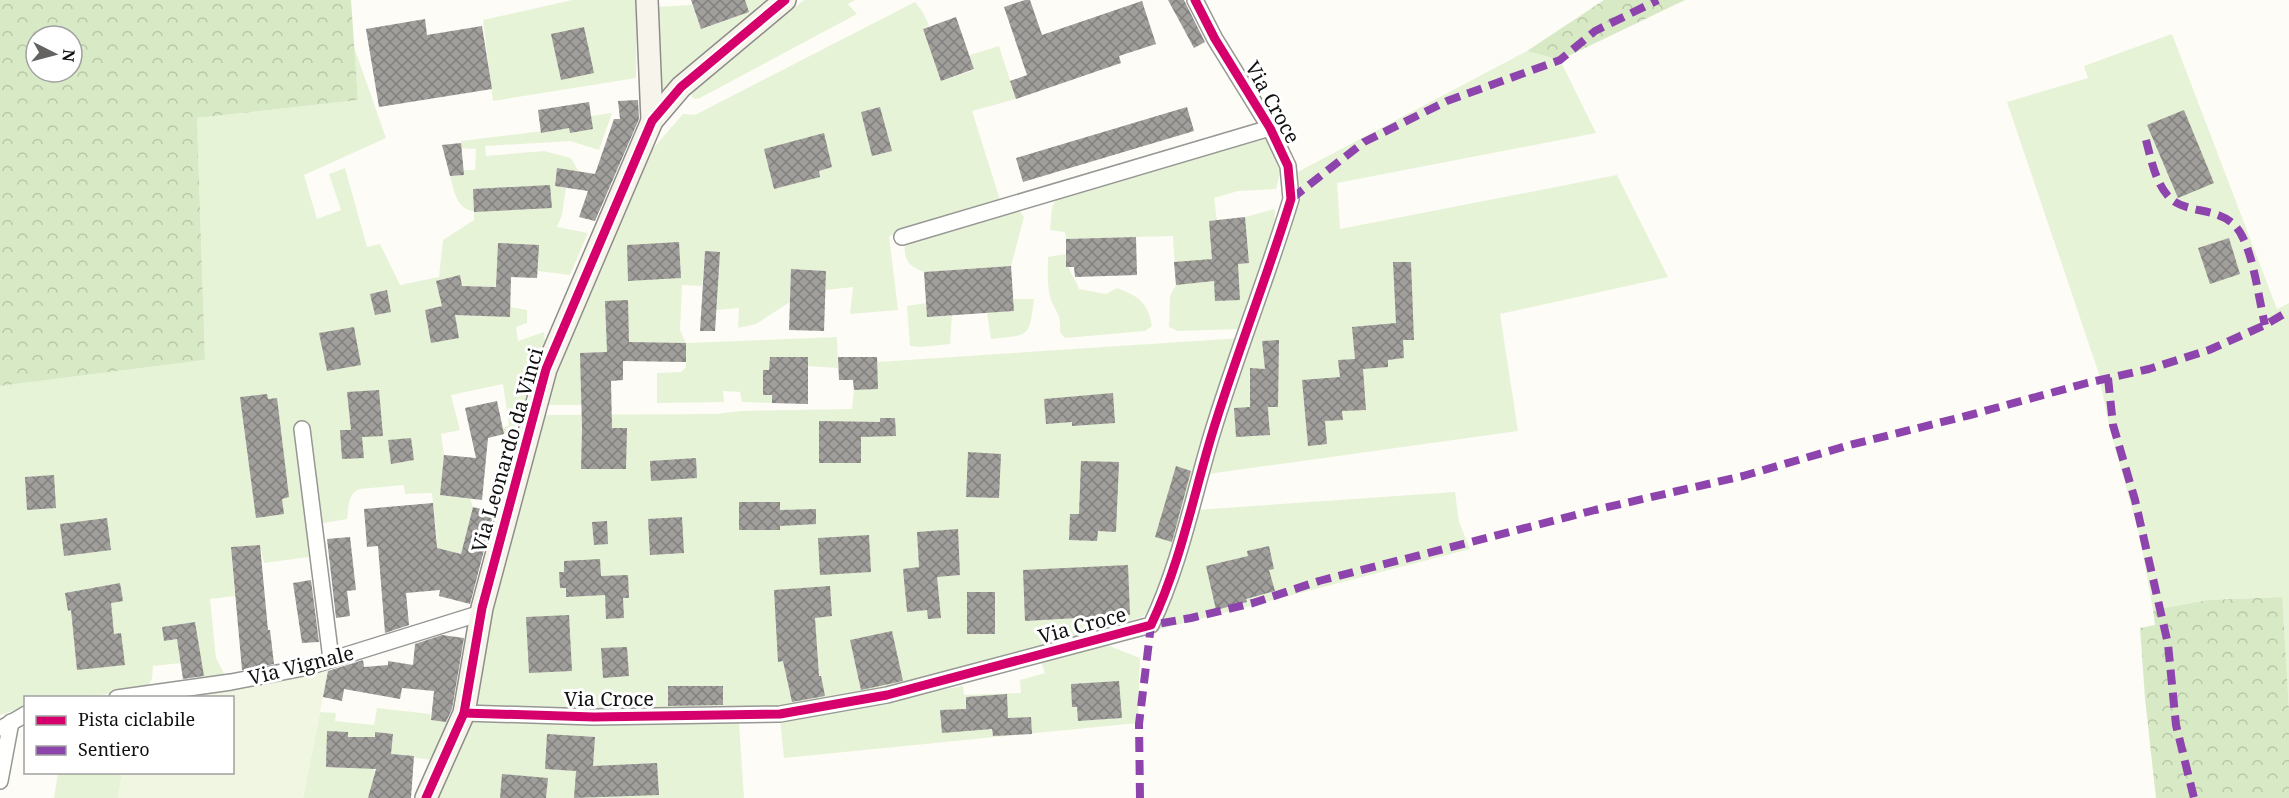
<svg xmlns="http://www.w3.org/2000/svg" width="2289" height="798" viewBox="0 0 2289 798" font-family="'Noto Serif',serif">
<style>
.grass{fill:#e7f3d7}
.forest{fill:url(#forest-crowns);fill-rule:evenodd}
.pitch{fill:#f0f6e1}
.building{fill:url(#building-cross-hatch)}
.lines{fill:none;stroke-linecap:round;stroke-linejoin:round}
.street-casing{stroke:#979795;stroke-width:18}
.secondary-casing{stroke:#8e8d8b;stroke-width:24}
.street{stroke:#fffffe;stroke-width:15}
.secondary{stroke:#f6f4eb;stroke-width:21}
.quiet{stroke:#8e44ad;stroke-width:8;stroke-dasharray:15 8;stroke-linecap:butt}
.cycleway-casing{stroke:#fff;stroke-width:13}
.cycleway{stroke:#d6006c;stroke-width:9}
.labels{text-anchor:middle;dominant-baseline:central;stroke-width:6;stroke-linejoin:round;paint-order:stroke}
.street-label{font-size:20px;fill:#111;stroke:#fff}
</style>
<defs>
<pattern id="forest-crowns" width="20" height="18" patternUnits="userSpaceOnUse" patternTransform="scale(1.5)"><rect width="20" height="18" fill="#d8eac5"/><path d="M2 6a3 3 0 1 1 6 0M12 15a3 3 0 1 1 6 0" fill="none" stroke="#b8c8a8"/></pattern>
<pattern id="building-cross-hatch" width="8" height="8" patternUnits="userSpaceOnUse" patternTransform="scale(1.5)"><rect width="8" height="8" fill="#a19f9c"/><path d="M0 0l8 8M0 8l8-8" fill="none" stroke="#82807e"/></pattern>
</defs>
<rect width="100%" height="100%" fill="#fdfcf7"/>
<g class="grass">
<path d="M572,0H637L636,78L493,101L483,20Z"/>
<path d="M745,0H777L664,91L654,83L655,7L692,5L701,29L749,12Z"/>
<path d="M804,0H855L848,4L857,14L700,98L695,99L691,96L700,82Z"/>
<path d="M915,2L922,11L929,25L923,29L941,81L974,70L970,55L999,46L1016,99L972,111L1001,203L889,236L898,310L850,314L853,287L826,290V271L791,269L790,302L756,324L738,328L739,308L716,310L720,253L705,251L702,286L682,285L680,330L686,343L837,337L838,368L808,366V357H770L769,370H763V394L772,395V403L742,402L740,392L723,391L724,402L657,403V373L681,372L686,367V343L622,352L582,405H543L565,340L650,152L683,114L695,115Z"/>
<path d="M2172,34L2277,309L2289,303V710L2281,597L2208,600L2153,610L2140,538L2109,425L2098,371L2007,102L2088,78L2084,66Z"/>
<path d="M354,47L386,138L304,175L317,219L341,210L329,174L345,168L367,247L380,244L400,285L439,277L443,240L474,220V211C456,209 454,190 450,176L464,175V170H475L476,149L461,148V141L569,128L570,133L591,116L612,113L599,150L570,141L485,146L486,156L544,151L571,158L579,172L557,169L555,186L566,188L562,215L557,227L588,233L570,275L538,271L537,278L504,276V287L468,286L467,315L509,317L510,307L527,310V323L516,327L518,341L544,332L545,340L513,435L504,434L503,428L509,425L503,384L451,395L460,430L441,434L444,455L470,498L473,507L461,554L454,552L432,560L430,540L437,539L432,493L405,494L404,485L360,489C347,494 349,507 347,519L307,526L309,557L264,563L260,545L231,547L235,596L210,599L216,658L227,679L204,680L195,622L162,627L164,641L179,639L181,663L153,666L152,679L148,686C108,698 67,697 26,698L25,707L0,715V386L205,360L197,118L358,100Z"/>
<path d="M1527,51L1560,60L1596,133L1337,183L1340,229L1617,175L1668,277L1500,314L1518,431L1208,474L1280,253L1294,174Z"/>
<path d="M1266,135L1281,169L1276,189L1238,191L1214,198L1217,220L1245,217L1275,209C1277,244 1250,296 1238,329L1178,331L1169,327L1170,296L1176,285L1173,236L1066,239L1065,232L1050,230L1052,207L1057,198Z"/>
<path d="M1018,209L1024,217L1011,266L924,272C910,267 903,260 905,245Z"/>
<path d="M1066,254C1066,269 1074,275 1079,289L1106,294L1117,288C1138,296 1148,302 1152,326L1145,331L1065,338L1060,332C1062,310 1051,309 1049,291C1047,280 1048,268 1048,257Z"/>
<path d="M1014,299H1034C1029,338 1030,335 991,339L987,313L1014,311Z"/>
<path d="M926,303L927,317L952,315L950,344L921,347L910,346L907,306Z"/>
<path d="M1242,338L1159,603L1142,617L887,693L779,713L472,711L488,615L542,415L716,414L740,411L852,409L854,390L878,389L877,362Z"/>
<path d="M1455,492L1459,522L1470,549L1153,631L1196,510Z"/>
<path d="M1104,644L1140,658L1138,723L784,758L780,719L963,686L964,695L1021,693L1020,680L1045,673L1040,659Z"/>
<path d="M377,708L430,714L431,720L447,722L431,760L391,754L393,734L375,732L372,762L375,774L368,798H303L320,712L336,713L335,721L374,725Z"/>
<path d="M472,719L739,722L744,798H437Z"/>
<path d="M58,773H122L118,798H54Z"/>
</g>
<g class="forest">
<path d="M0,0H351L358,100L197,118L205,360L0,386ZM36,36H72V72H36Z"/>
<path d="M1604,0H1685L1560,60L1527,51Z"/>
<path d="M2282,597L2289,710V798H2156L2145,698L2140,628L2155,625L2153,610L2208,600Z"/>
</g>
<path class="pitch" d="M329,667L303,798H118L122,773L232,772V698L162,697Z"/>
<g class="building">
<path d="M691,0H745L749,12L701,29Z"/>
<path d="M1025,0H1030L1042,35L1142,1L1156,44L1119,56L1121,63L1016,99L1010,81L1027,75L1004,7Z"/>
<path d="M1168,0H1184L1205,42L1194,48Z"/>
<path d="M956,17L974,69L941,81L923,29Z"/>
<path d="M425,19L427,35L482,26L492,89L379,107L366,29Z"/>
<path d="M584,27L594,73L561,80L551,34Z"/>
<path d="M638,100L639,119L595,221L579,217L588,191L555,186L557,168L595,174L614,119H620L618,101Z"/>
<path d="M589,102L593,129L570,133L569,128L541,133L538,110Z"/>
<path d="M880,107L892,151L872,156L861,112Z"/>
<path d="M1187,107L1194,131L1023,182L1016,158Z"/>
<path d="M2184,110L2214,183L2178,198L2147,125Z"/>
<path d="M824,133L832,167L819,171L820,177L774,189L764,149Z"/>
<path d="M461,143L464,175L450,176L442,145Z"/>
<path d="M550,185L552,208L474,212L473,189Z"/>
<path d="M1245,217L1249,263L1238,264L1240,300L1215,301L1214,281L1176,285L1174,262L1212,259L1209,221Z"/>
<path d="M1136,237L1137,275L1075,277L1074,267H1066V239Z"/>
<path d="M2229,238L2240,274L2210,284L2198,248Z"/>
<path d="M679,242L681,278L628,281L627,245Z"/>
<path d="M498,243L539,245L537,278L511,277L510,317L455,315L459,338L431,343L425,310L442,306L436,281L460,275L462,286L496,287Z"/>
<path d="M705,251L720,252L715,331H700Z"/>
<path d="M1393,262H1411L1414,340H1403L1404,358L1388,360V367L1363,369L1366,410L1342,411L1343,420L1325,421L1327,444L1308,446L1302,380L1340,377L1338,360L1355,359L1352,327L1396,323Z"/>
<path d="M1011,266L1014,311L927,317L924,272Z"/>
<path d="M791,269L826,271L824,331L789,330Z"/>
<path d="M387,290L391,312L375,315L370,294Z"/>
<path d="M628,300L629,342L686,343V362L623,361V380L611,381L612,428H627L626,469H581L582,428L580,353L607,352L605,301Z"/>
<path d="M354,327L361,365L327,371L319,333Z"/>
<path d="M1279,340L1278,407H1268L1267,397L1270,435L1236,437L1234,408L1250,407V368L1265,369L1262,341Z"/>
<path d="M770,357H808V404L772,403V395H763V370H769Z"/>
<path d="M838,357H877L878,389L854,390L853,380H839Z"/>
<path d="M379,390L383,436L362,437L364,458L342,459L340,430H351L347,392Z"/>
<path d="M1113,393L1115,423L1072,426V422L1046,424L1044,399Z"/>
<path d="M267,394L268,399L277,398L289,497L282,499L284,514L256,518L240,397Z"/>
<path d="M497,401L504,434L488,438L482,500L440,495L444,455L476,458L465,408Z"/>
<path d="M880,418H895L896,436L861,437V463H819V421L880,422Z"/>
<path d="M411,438L414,460L391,464L388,440Z"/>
<path d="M968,452L1001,454L999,498L966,497Z"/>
<path d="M696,458L697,478L651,481L650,461Z"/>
<path d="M1081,461L1119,462L1116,532L1098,531L1097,541L1069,540L1070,514H1079Z"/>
<path d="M1176,466L1191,471L1172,542L1155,537Z"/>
<path d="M54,475L56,508L27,510L25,477Z"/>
<path d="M739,502H780V510L816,509V524L780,526V530H739Z"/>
<path d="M433,503L437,548L461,554L473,507L494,512L470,604L439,596L440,590L406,593L409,625L385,633L378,546L367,547L364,509Z"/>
<path d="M682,517L684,553L650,555L648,519Z"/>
<path d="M107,518L111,550L64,556L60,524Z"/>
<path d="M607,521L608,544L594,545L592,522Z"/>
<path d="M958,529L960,575L937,577L941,618L928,619L927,610L907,612L903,569L919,567L917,532Z"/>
<path d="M869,535L871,572L820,575L818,538Z"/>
<path d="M350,537L356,590L347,591L350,616L336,618L327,539Z"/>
<path d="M260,545L268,630H270L274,664L242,670L231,547Z"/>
<path d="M1269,546L1274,569L1269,570L1275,591L1246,599L1247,602L1216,610L1206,566L1248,556L1247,551Z"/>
<path d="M600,559L601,576L628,575L629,598H623L624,618L606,619L605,595L566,597V588H560L559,572H564V561Z"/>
<path d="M1128,565L1130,615L1025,621L1023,570Z"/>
<path d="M311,580L319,642L302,643L293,583Z"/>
<path d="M120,583L123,601L111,603L114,634L121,633L125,665L77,670L71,610L68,611L65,593Z"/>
<path d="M830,586L832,616L815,618L819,676H821L825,696L792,702L783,661L778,662L774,590Z"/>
<rect x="967" y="592" width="28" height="42"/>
<path d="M569,615L572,671L529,673L526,617Z"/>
<path d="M195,622L204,676L183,679L177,639L164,641L162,627Z"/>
<path d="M892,631L903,681L861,690L850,640Z"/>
<path d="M442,635L464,638L452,709L446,722L431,720L434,691L402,688L400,699L344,689L342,701L323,697L328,671L363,660L364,667L388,665V661L413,665L415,644Z"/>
<path d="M627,647L629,676L603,678L601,648Z"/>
<path d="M1119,681L1122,718L1078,721L1077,707H1072L1071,684Z"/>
<path d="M668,686H723V705L668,706Z"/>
<path d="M1007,694L1008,718L1031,717L1032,734L993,736L992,729L942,733L940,710L966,709V697Z"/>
<path d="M327,731L348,732V737H375V732L393,734L391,754L414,756L411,798H368L376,769L326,767Z"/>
<path d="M547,734L595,737L593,766L657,763L659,795L574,798L576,771L545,769Z"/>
<path d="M502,774L548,778L546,798H500Z"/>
</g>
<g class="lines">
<defs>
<g id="street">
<path d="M902,237L1270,128"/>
<path d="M302,429L331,659"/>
<path d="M117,698L231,682L308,667L481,613"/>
<path d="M464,713L594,717L780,714L887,695L1151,625C1180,565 1193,497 1212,434C1236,355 1267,278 1291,199L1288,166L1270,128L1215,39L1195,0"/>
<path d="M2,728L26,714"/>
<path d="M0,781L11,722"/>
</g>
<g id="secondary">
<path d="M647,0L652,121"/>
<path d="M426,798L464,713L482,608L546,369L652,121L681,87L785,0"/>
</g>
</defs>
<use href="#street" class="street-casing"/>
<use href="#secondary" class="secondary-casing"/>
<use href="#street" class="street"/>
<use href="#secondary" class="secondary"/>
<g class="quiet">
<path d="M2146,140C2151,159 2155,181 2168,196C2186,217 2226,203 2242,236C2254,258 2259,300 2265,325"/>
<path d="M1291,199L1364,142L1447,101L1560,60L1595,31L1658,0"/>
<path d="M2108,378L2113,425L2135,500L2168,644L2176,725L2194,798"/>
<path d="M1140,798L1139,724L1151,625L1191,618L1253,603L1319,581L1595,510L1743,476L1850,445L1970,415L2087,383L2149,369L2209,350L2265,325L2289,311"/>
</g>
<defs>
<g id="cycleway">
<path d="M464,713L594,717L780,714L887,695L1151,625C1180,565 1193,497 1212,434C1236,355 1267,278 1291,199L1288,166L1270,128L1215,39L1195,0"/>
<path d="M426,798L464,713L482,608L546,369L652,121L681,87L785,0"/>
</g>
</defs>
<use href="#cycleway" class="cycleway-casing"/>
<use href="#cycleway" class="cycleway"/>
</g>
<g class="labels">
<g class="street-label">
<text transform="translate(1273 102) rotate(61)">Via Croce</text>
<text transform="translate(507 450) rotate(-74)">Via Leonardo da Vinci</text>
<text transform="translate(1082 625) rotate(-15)">Via Croce</text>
<text transform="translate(301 665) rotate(-14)">Via Vignale</text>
<text x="609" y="698">Via Croce</text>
</g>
</g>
<rect x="24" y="696" width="210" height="78" fill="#ffffff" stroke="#a0a0a0" stroke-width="1.5"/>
<rect x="36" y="716" width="30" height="9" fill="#d6006c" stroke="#a0a0a0" stroke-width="1.5"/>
<text x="78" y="726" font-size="18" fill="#111111">Pista ciclabile</text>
<rect x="36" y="746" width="30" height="9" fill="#8e44ad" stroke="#a0a0a0" stroke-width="1.5"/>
<text x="78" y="756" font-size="18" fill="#111111">Sentiero</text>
<g transform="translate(54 54) rotate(96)"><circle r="28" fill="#ffffff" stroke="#a0a0a0" stroke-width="1.5"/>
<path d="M0-4.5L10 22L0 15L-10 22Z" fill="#646362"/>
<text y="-9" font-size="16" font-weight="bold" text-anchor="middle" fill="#111111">N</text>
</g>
</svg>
